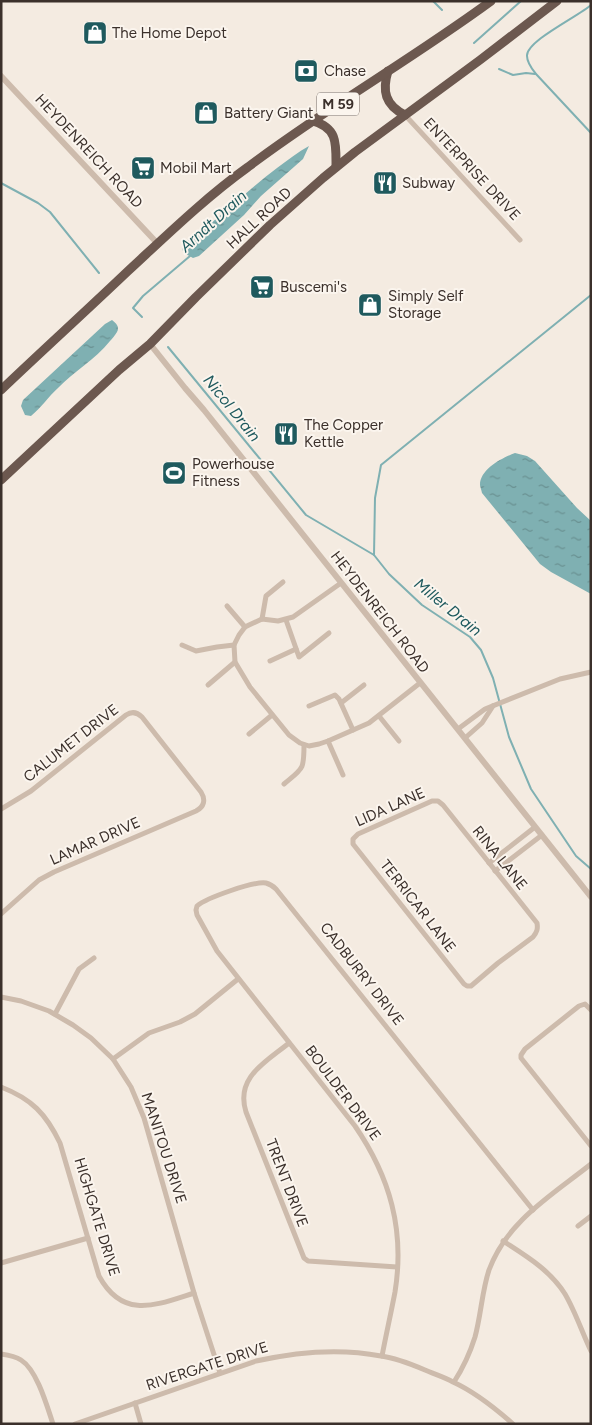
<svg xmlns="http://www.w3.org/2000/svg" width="592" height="1425" viewBox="0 0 592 1425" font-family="Figtree,sans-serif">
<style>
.water{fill:url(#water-ripples)}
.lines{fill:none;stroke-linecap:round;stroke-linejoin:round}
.stream{stroke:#7fb0b2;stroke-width:2}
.minor{stroke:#cdbbac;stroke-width:5}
.tertiary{stroke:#cdbbac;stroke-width:6}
.trunk{stroke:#6c584f;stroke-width:9}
.labels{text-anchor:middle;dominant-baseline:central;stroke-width:4;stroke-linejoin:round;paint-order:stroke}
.shield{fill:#fbf5ee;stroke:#756b66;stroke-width:1}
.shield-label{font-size:14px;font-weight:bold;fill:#3b302b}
.poi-label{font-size:15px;fill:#3b302b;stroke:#fbf5ee;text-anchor:start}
.street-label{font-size:15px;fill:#3b302b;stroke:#fbf5ee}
.water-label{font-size:16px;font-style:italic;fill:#1f5a5e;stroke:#fbf5ee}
</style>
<defs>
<pattern id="water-ripples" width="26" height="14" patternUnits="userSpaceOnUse" patternTransform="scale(1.25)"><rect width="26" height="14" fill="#7fb0b2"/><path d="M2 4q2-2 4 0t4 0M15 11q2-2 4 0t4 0" fill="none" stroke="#699091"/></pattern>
</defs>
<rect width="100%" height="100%" fill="#f4ebe1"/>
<g class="water">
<path d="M309,146L303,159L261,196L244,215L199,256L193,258L184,253L182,249L184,243L186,241C219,220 246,191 277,168C288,160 298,152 309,146Z"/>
<path d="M112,320C116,323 120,327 117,332C115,335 112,339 110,341C95,360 74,371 58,388C48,397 41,408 31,416L25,415L21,406L23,400L105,324Z"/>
<path d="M515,453L527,456L535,461L577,508L591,521V594L551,572L540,564L482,493C482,492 480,486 480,485C480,469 502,458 515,453Z"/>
</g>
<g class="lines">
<g class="stream">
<path d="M433,1L442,10"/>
<path d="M591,5C579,16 526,41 527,56C527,63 532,69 536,74L591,133"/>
<path d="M474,43L521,1"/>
<path d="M499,69L513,75L526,73L535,74"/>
<path d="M1,183L38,203L50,212L99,273"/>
<path d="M142,317L133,308L143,296L190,256"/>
<path d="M168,347L306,515L374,555L389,574L422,605L470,637L481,650L493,678L509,737L531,789L576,856L591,869"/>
<path d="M374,555L375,498L381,465L591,295"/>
</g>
<g class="minor">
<path d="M405,115L520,240"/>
<path d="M227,606L245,627"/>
<path d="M262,619L266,596L283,582"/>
<path d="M286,620L299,657L329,633"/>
<path d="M182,645L196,651L217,647L234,645L239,635L245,627L249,625L262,619L278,621L293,617L341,583"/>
<path d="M234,645L235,662L250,687L289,735L300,743L309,746L319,744L328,741L369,723L420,683"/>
<path d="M270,661L296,649"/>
<path d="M208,685L235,662"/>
<path d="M341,703L364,685"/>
<path d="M309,706L335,695L339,699L353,730"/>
<path d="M379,716L399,741"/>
<path d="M458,729L485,709L560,679L591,672"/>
<path d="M249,734L272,715"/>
<path d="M465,738L482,723L493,706"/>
<path d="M328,741L343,775"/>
<path d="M284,784C303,768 304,770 304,745"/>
<path d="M432,801H438L443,805L537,923C538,929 537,932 533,937L498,963L471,986H467L464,984L353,844V839L358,834Z"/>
<path d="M1,809L31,791L126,715C132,711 137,712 142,717L201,792C206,800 204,807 196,811L54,872L39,880L1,914"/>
<path d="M489,863L535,827"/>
<path d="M495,871L542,835"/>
<path d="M1,997L21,1001L49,1011L73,1025L91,1038L113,1059L131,1087L144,1118L194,1293L220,1373"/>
<path d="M591,1010L585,1004L579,1006L525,1049L521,1055V1058L591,1146"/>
<path d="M55,1014L79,969L94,958"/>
<path d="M289,1043C266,1062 235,1077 246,1112L304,1258L308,1261L397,1267"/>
<path d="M113,1059L149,1033L180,1022L195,1014L238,979"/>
<path d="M1,1087C32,1099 46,1114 60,1143L99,1276C123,1320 156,1305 194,1293"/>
<path d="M578,1226L591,1216"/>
<path d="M503,1241C526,1256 550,1270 565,1294C575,1311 582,1332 591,1351"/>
<path d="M1,1263L88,1238"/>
<path d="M1,1354C8,1355 15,1356 21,1360C37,1370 47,1406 53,1424"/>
<path d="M382,1356C386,1335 391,1313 395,1292C405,1230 390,1177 355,1126L217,951L197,915L196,910L197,906C206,898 254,881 266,883C270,884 273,886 276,889L533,1210"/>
<path d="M454,1382C463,1368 470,1353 475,1337C481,1315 482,1291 489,1270C507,1221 552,1195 591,1164"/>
<path d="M135,1403L141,1424"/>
<path d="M75,1424L256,1361C296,1352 340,1348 381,1356C396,1358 411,1364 425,1370C434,1374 444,1377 453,1382C475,1392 495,1408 513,1424"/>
</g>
<g class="tertiary">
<path d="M1,76L158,244"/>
<path d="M150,344L185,388L204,410L591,897"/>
</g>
<g class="trunk">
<path d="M388,71C382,91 385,105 405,115"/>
<path d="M313,121C338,128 336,144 336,167"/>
<path d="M1,390C43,350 86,311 128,271C167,235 205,198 248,167C326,108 412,59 491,1"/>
<path d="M1,480L119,370L150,344L196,297L270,225L323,178L355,152L480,60L557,1"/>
</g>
</g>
<defs>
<symbol id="shop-square" viewBox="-11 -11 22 22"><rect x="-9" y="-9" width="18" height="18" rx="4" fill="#1f5a5e" stroke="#fbf5ee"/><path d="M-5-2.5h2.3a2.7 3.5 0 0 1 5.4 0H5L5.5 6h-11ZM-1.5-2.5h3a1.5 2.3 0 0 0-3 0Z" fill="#fff"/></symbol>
<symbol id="bank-square" viewBox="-11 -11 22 22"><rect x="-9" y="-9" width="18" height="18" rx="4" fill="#1f5a5e" stroke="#fbf5ee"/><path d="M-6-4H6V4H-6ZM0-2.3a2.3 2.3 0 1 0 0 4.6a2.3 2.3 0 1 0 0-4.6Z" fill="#fff"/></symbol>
<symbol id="supermarket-square" viewBox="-11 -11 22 22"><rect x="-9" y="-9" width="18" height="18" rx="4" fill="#1f5a5e" stroke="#fbf5ee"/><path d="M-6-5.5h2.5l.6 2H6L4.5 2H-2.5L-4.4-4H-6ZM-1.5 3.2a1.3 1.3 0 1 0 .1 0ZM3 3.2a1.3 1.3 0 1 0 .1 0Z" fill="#fff"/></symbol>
<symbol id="restaurant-square" viewBox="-11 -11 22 22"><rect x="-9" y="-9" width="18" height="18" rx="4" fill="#1f5a5e" stroke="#fbf5ee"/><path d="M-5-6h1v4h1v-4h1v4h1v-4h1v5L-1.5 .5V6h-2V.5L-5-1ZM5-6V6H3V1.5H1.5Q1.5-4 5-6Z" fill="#fff"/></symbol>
<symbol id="stadium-square" viewBox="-11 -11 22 22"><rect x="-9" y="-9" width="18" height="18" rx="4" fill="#1f5a5e" stroke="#fbf5ee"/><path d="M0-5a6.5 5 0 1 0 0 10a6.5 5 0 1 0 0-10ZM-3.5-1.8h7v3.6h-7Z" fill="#fff"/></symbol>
</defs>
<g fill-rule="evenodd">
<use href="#shop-square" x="81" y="19" width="28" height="28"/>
<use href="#bank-square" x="292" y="57" width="28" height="28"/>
<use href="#shop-square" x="192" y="99" width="28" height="28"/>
<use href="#supermarket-square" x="129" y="154" width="28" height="28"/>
<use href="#restaurant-square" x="371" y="169" width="28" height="28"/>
<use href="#supermarket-square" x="248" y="273" width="28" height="28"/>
<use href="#shop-square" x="356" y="291" width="28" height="28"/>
<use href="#restaurant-square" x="272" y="420" width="28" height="28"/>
<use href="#stadium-square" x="160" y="459" width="28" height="28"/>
</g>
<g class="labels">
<rect class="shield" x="317" y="92.5" width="42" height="23" rx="4"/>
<g class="shield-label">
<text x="338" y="104">M 59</text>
</g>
<g class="poi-label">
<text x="112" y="33">The Home Depot</text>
<text x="324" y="71">Chase</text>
<text x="224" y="113">Battery Giant</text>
<text x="160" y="168">Mobil Mart</text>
<text x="402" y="183">Subway</text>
<text x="280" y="287">Buscemi's</text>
<text x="388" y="296">Simply Self<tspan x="388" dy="17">Storage</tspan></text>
<text x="304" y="425">The Copper<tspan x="304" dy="17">Kettle</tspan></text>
<text x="192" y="464">Powerhouse<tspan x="192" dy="17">Fitness</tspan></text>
</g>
<g class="street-label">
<text transform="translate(89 151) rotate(47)">HEYDENREICH ROAD</text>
<text transform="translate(472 169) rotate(47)">ENTERPRISE DRIVE</text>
<text transform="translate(259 218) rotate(-43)">HALL ROAD</text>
<text transform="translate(380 612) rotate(52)">HEYDENREICH ROAD</text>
<text transform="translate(71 743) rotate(-38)">CALUMET DRIVE</text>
<text transform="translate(390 807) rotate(-24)">LIDA LANE</text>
<text transform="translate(95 841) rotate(-24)">LAMAR DRIVE</text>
<text transform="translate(500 858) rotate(51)">RINA LANE</text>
<text transform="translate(418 906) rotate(52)">TERRICAR LANE</text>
<text transform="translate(362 974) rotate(52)">CADBURRY DRIVE</text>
<text transform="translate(343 1093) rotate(53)">BOULDER DRIVE</text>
<text transform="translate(164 1148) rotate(72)">MANITOU DRIVE</text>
<text transform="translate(287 1183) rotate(69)">TRENT DRIVE</text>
<text transform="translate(97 1217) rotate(73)">HIGHGATE DRIVE</text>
<text transform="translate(207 1366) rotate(-18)">RIVERGATE DRIVE</text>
</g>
<g class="water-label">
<text transform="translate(213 221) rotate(-42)">Arndt Drain</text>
<text transform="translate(232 408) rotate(51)">Nicol Drain</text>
<text transform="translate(448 607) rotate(39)">Miller Drain</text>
</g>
</g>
<rect width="592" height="1425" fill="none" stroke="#3b302b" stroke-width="5"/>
</svg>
